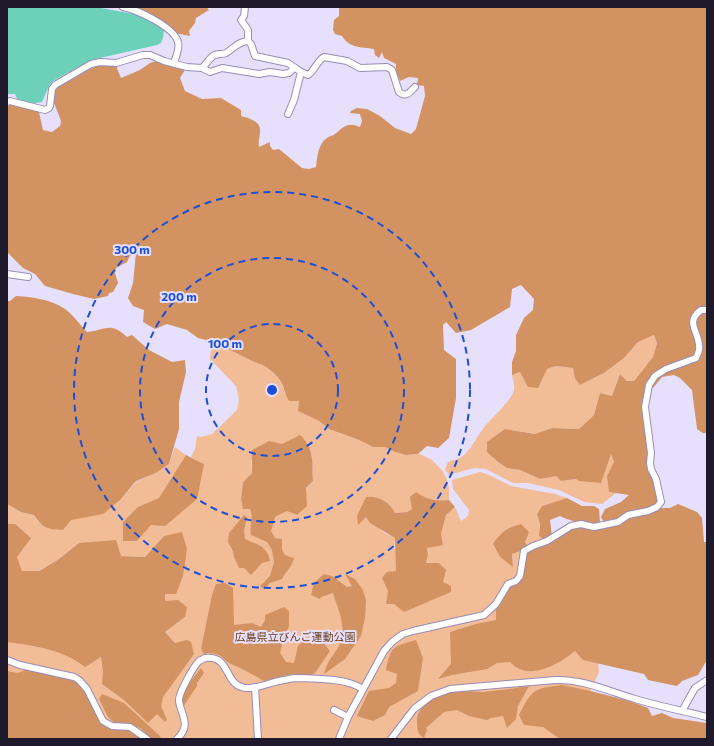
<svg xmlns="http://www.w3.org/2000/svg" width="714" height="746" viewBox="0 0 714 746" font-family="Commissioner,'Noto Sans JP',sans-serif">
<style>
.green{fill:#f2bc96;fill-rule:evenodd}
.forest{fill:#d39262}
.water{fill:#6dd1ba}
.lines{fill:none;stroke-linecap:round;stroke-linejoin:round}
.minor-casing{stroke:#988cb8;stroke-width:8}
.minor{stroke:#fff;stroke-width:6}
.ring{fill:none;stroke:#1d4ed8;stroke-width:2;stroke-dasharray:7 5}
.labels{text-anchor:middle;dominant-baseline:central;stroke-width:4;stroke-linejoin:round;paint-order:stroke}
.park-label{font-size:11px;fill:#6a3d1a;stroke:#e7e0fd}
.centre{fill:#1d4ed8;stroke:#e7e0fd;stroke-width:2}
.ring-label{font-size:12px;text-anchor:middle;font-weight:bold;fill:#1d4ed8;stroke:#e7e0fd;stroke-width:4;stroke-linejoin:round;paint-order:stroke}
</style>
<rect width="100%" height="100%" fill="#e7e0fd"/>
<g class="green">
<path d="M654,335L657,343L653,357L634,381H627L620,374L612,396L600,393L594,415L579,429L552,428L536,434L505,429L507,468L520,470L540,479L556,476L561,481L576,479L611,454L614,462L609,492L616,493L602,504L584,502L559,490L528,483H513L486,469L474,468L449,475L445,469L448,462C454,460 460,459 465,454C473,446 478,435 485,426C492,418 510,401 513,393C516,387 513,381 512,375L520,372L547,369L556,366L573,368L575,379L580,385L604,373L624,358L638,342Z"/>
<path d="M222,341V346L254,362C270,364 282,379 285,394L299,401L298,411L319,421L329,429L359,440L373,447H385L395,452L406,455L420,454L432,460L442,470L447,479L449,488V500H436L427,499L407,512L395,513C390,502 378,495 366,497L358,524L366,517L385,533L395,538L394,549L428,554L427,548L443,544L441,534L446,515L455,507L461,521L468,516L469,510L453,489L452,480L480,472L487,474L511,486L555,494L567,498L542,506L537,514L540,524L539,528L545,540L527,545L525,542L493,544L500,557L513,566L512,554L521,551L597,650L599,672L588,696L574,739H7V632L88,653L108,661L175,643L165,632L185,617L178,600L165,602L164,536L145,557L121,556L79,543L59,559L38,571H22L17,557L15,524H7V504L21,512L34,515L38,522L85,517L121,499L137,481L156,473L169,464L175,447L186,455L159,499L138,507L137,541L204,464L191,457L195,449L197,436L201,437L212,434L237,410L239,400L236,386L210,359L211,349ZM269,442L282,444L308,443L312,456L313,481L287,511L275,517L242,500L241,498L243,482L252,473L251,461Z"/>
</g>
<g class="forest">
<path d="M132,7H206L209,10L196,18L195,23L189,31L190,36L175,33Z"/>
<path d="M339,7H707V309L692,318L698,345L695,357L654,375L645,397L651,453L660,502L656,506L618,521L605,524L601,517L605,509L621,502L629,495L609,492L607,476L614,462L611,454L601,483L579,481L576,479L561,481L556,476L540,479L520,470L507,468L497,461L487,452V442L505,429L535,434L552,428L579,429L594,415L600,393L612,396L620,374L627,381H634L653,357L657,343L654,335L638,342L624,358L604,373L580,385L575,379L573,368L556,366L547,369L538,388L528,387L520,372L512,375V362L516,351V335L524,318L533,310L534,299L521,285L512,289L510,307L471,330L456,333L446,322L443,325L444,350L456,359V398L449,438L438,448L427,446L418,454L406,455L395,452L385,447H373L359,440L329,429L319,421L298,411L299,401H289C286,396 285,392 283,386C279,375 265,364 254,362L222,346V341L212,338L206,340L198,338L187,330L167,324L155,329L143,322L144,310L133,306L128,298L133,283L136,253L130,256L127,262L116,268L115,273L118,283L113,292L109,293L108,296L94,299L73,294L45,286L35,274L23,268L7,252V106C17,102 30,108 39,112L43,130L52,132L60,126L61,121L53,100V89L78,74L100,65L116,66L121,78L140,70L150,63L157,61L186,68L180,78L185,91L202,99L221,98L241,110V116C248,118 261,121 260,131C260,137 258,141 259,147L270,142V146L273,150L279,149L302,168L309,169L316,167C317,157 318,144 327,138C329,136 333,136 335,134C345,126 347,122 360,127L362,121L360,114L350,113L351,111L357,108L367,109L380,116L395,128L411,134L416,129L425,96L424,86L417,85L418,78L409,77L400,81L396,71V64L384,58L382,52L379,58L375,55L374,49C361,47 349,48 342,36L335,34L333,30L334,20L339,16Z"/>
<path d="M16,296C34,297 56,300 70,313C76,319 81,326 87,332C106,330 110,321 127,337L132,335L149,350L172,362L185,360L186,372L179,402V429L169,464L156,473L136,481L121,499L103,514L71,520L63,530C48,529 43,529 34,515L21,512L7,504V301H10Z"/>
<path d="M707,311V433H703L697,429L692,390L680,378L674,375L662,377L653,388L649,385L655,377L696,358L699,352L693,323L697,313Z"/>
<path d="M300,435C315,449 312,462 313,481L306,488L307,506L297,515L287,511L275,517L271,531L275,538L282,539C282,551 281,555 294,558C292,567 286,571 282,579L270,583L264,589L260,586L270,576L274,562L272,550L267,542L251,535C249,525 254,518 250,509H243L241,498L243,482L252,473V450L269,441L282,444Z"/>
<path d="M186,455L204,464L197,499L165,526L151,525L137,541H123V522L138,507L159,498Z"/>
<path d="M416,492C428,500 434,501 449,500L455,507L446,515L441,534L443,545L427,548L428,554L426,563H439L446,570L443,582L451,586V592L404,612L394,604H386L388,591L382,578L387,572L396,571L395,538L370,523L366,517L358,525L357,516L366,497C378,495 390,502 395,513L407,512L412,509L410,497Z"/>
<path d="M567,498L582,506H594L599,509L600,523C587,525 572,522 560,516L550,520L552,537L545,540L539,536L540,524L537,514L542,506Z"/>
<path d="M678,504L697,512L702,518L704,542H707V660L698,675L682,681L677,686L648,680L644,674L583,660L575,651C558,665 528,682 510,662L497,663L487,669L452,675L438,679L451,664L450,632L476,624L496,620V606L509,586L518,583L526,553L572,528L578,527L594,529L658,508H670Z"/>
<path d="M244,515L247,517L244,530L245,539C258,545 267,546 270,561L262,563L251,575L244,568H239L234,557L233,551L228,542L229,533Z"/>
<path d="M7,524H15L31,538L17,557L22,571H39L59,559L79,543L116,540L121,556L145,557L164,536L182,532L187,549L183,576L176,594H165V601L178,600L187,607L185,617L165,632L175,643L187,640L191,642L194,654L163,697L161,706L167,720L165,722L157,714L148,723L124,700L102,684L103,672L101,657L85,667C62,649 35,646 7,642Z"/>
<path d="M521,524L529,532L525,542L527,545L521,551L512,554L513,567L500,557L493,544C502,531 507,528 521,524Z"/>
<path d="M324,574L332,576L347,587L352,586L345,574L355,579L363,590L366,600L365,618L361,636L345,659L324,674C328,659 332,658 339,646C348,630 338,609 333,593L321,597L320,599L311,595L314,583Z"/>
<path d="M225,583L233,588L234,625L252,623L261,627L265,620V615L284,607L289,611V626L283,641L280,653L286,662L294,663L298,646L306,638L321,640L330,651L315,673L310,676L292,674L264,681C252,674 241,668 229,663C226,661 225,659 222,657C217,653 209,652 204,654L201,649L212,595L216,584Z"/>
<path d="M416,640L423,658L418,691L389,707L385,715L373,721L357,716L369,691L389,688L396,683L397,674L386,670C391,646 392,647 416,640Z"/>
<path d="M201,668L204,673L197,683V686L183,707L181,703L183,691Z"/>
<path d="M25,670C37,672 68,674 77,682C89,692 95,711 103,725C112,732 115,727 125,729C132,730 138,735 143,739H7V671L18,673Z"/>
<path d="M562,685C591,691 620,697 648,708L652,716L662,713L673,718L707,723V739H560L543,727L524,725L519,715C533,688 533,689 562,685Z"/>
<path d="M529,686L518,706L516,719L507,728L503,716L491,718L487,720L469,716L457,710L444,712L426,728L427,730L424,738C417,734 417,728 417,720C417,707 435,696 447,693C459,690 472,692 483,692C499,691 514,688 529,686Z"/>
<path d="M102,694L124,703L160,736L161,739H152L140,728L129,724L115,723L108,717L99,699Z"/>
</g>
<path class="water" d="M7,7H96L139,15L149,19L164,30L163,38L161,43L157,45L91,60L53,81L50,84L42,102L29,104L18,101L15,94H7Z"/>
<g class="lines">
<defs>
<g id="minor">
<path d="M123,7C138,10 174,27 178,42C180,48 176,57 174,63"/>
<path d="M245,7L244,16L241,20L248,30V41"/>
<path d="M202,68L210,72L222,68L259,74L270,72L283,74L289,73L294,68"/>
<path d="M301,72L308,75C315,70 317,61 324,57L347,61L360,68L387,67L392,70L399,92C406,98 410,92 415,87"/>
<path d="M7,102L10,101L45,110L49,108L50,106L52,89L55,85L91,64L100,62L116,63L143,55H150L164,61L187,67L202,68C206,64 209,59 213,56C217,53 222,55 226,53C233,49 239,41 248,41L251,44L255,56L288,63L301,72L294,100L288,114"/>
<path d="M7,274L28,277"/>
<path d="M7,660L20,665L74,677L79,680L87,689L103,721L112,726L130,727L147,739"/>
<path d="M255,687L258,739"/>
<path d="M334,710L348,717"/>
<path d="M682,711L695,688L707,680"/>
<path d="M177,739C192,725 181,715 179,701C178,694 194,666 199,661C201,660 203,659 205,658C232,655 223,686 246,688C257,689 268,683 279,681C284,680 289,679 294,678C305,678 339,679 349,683C354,684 359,687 363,689"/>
<path d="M339,739L348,717L384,651L393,641L403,634L413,631L484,615L496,604L508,584L516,581L520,576L524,551L533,546L547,541L571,526L581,524L594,527L618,522L628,515L648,511L657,507L661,502L656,479L651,469L650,463L651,453L645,407L649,385L655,376L666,369L696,358C698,354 700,350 699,345C698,330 685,322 701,310H707"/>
<path d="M391,739L414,709L431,696L450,689L555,680C583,679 608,691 635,699C659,706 683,711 707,717"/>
</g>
</defs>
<use href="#minor" class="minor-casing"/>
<use href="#minor" class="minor"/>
</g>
<g class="ring">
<circle cx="272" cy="390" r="66"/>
<circle cx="272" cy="390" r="132"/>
<circle cx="272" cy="390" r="198"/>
</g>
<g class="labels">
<g class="park-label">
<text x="295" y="636">広島県立びんご運動公園</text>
</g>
</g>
<circle cx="272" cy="390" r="6" class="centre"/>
<g class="ring-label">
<text x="132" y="254">300 m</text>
<text x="179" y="301">200 m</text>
<text x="225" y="348">100 m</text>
</g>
<rect width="714" height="746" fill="none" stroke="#1f1a2b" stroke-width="16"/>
</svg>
